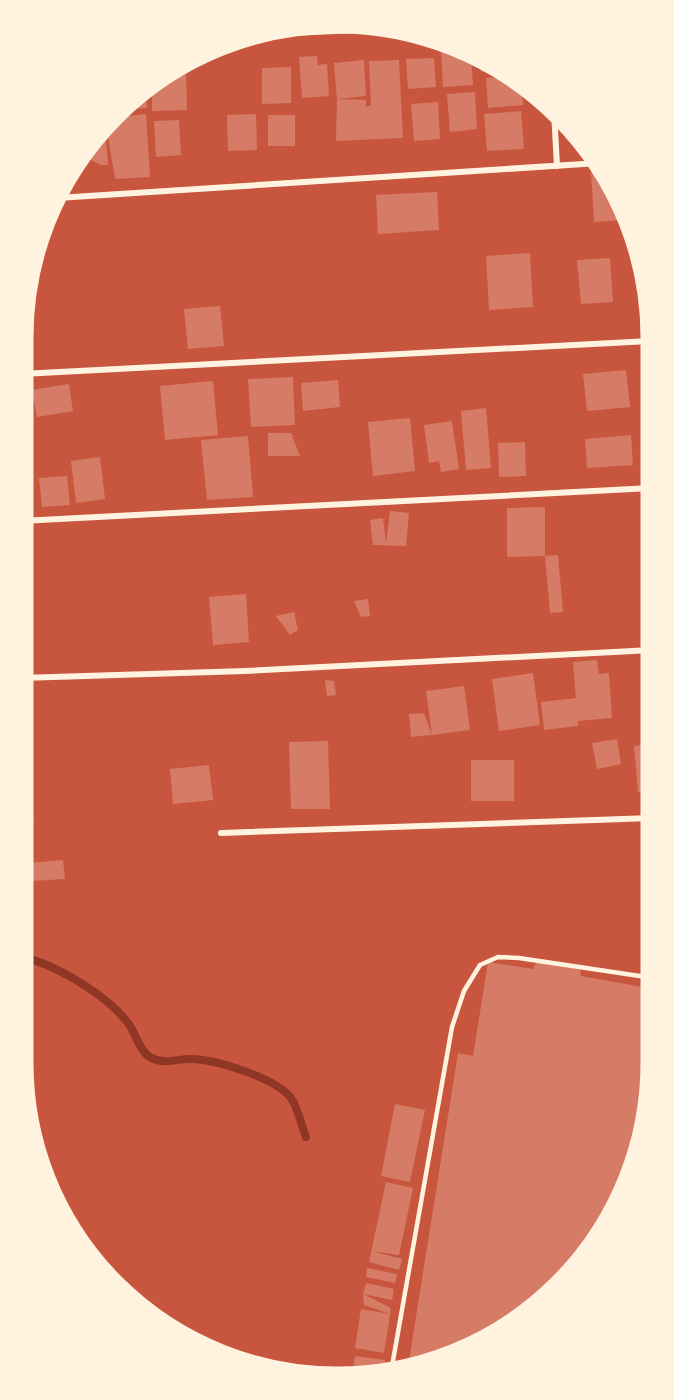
<svg xmlns="http://www.w3.org/2000/svg" width="674" height="1400" viewBox="0 0 674 1400" font-family="Jost,sans-serif">
<style>
.lines{fill:none;stroke-linecap:round;stroke-linejoin:round}
.stream{stroke:#8f3625;stroke-width:8}
.building{fill:#d67c66}
.service{stroke:#fff3e0;stroke-width:4.5}
.minor{stroke:#fff3e0;stroke-width:6}
.rim{fill:none;stroke:#fff3e0;stroke-width:3}
</style>
<rect width="100%" height="100%" fill="#c8553d"/>
<g class="lines">
<path class="stream" d="M21,957C54,963 108,996 128,1023C136,1033 139,1051 150,1057C163,1065 176,1059 190,1059C215,1059 276,1078 291,1098C298,1108 301,1125 306,1137"/>
</g>
<g class="building">
<path d="M464,48L471,53L473,85L443,87L441,50Z"/>
<path d="M317,56L318,65L327,64L329,96L302,98L299,57Z"/>
<path d="M434,58L436,87L408,89L406,59Z"/>
<path d="M480,58L502,70L481,72Z"/>
<path d="M364,60L366,96L337,99L334,63Z"/>
<path d="M399,60L403,138L336,141L337,99L366,100V107L371,105L369,61Z"/>
<path d="M186,65L187,110L152,111V88Z"/>
<path d="M291,67V103L262,104V68Z"/>
<path d="M511,76L521,81L523,105L488,108L486,78Z"/>
<path d="M146,92L147,108L119,110L133,101Z"/>
<path d="M475,92L477,129L450,132L447,94Z"/>
<path d="M438,102L440,139L414,141L411,104Z"/>
<path d="M521,111L524,149L487,151L484,114Z"/>
<path d="M146,114L150,177L115,179L106,125L111,118Z"/>
<path d="M256,114L257,150L228,151L227,115Z"/>
<rect x="268" y="115" width="27" height="31"/>
<path d="M179,120L181,155L156,157L154,121Z"/>
<path d="M105,126L108,165H101L85,157Z"/>
<path d="M603,170L623,206L624,220L594,222L591,171Z"/>
<path d="M437,192L439,230L378,234L376,195Z"/>
<path d="M530,253L533,307L489,310L486,256Z"/>
<path d="M610,258L613,302L581,304L577,260Z"/>
<path d="M220,306L224,346L188,349L184,309Z"/>
<path d="M626,370L630,407L587,411L583,374Z"/>
<path d="M293,377L295,425L251,427L248,379Z"/>
<path d="M338,380L340,407L303,411L301,383Z"/>
<path d="M213,381L218,435L165,440L160,386Z"/>
<path d="M69,384L73,411L37,417L32,390Z"/>
<path d="M486,408L491,468L466,470L461,411Z"/>
<path d="M410,418L415,471L373,476L368,422Z"/>
<path d="M452,421L459,469L441,472L439,461L429,463L424,425Z"/>
<path d="M268,433H291L300,456H268Z"/>
<path d="M631,435L633,465L587,468L585,439Z"/>
<path d="M248,436L253,497L207,500L201,440Z"/>
<path d="M525,442L526,476L499,477L498,443Z"/>
<path d="M100,457L105,499L76,503L71,461Z"/>
<path d="M67,476L70,505L42,507L39,478Z"/>
<path d="M545,507V556L558,555L563,612L550,613L545,556L507,557V508Z"/>
<path d="M390,511L409,513L406,546L373,545L370,520L383,518L386,544Z"/>
<path d="M246,594L249,642L213,645L209,597Z"/>
<path d="M368,599L370,616L361,617L354,601Z"/>
<path d="M294,612L298,630L290,635L276,616Z"/>
<path d="M597,660L599,674L609,673L612,718L578,721V726L544,730L541,702L576,698L573,662Z"/>
<path d="M533,673L540,725L499,731L492,679Z"/>
<path d="M325,680L334,681L336,695L327,696Z"/>
<path d="M464,686L470,730L432,735L411,737L409,714L424,713L432,735L426,691Z"/>
<path d="M617,739L621,764L597,769L592,743Z"/>
<path d="M328,741L330,809H291L289,742Z"/>
<path d="M652,744V791L638,792L634,746Z"/>
<rect x="471" y="760" width="43" height="41"/>
<path d="M209,765L213,800L173,804L170,769Z"/>
<path d="M25,792L34,824L21,828V793Z"/>
<path d="M63,860L65,879L32,881L30,863Z"/>
<path d="M537,961L580,967L581,976L653,989V1063L629,1184L561,1286L477,1346L408,1367L458,1053L473,1056L488,962L533,969Z"/>
<path d="M395,1104L425,1110L410,1182L381,1176Z"/>
<path d="M386,1182L413,1188L399,1255L372,1251L402,1259L399,1270L369,1262Z"/>
<path d="M367,1268L397,1274L395,1283L366,1277Z"/>
<path d="M366,1283L394,1289L392,1300L363,1294Z"/>
<path d="M363,1294L391,1308L384,1353L355,1348L361,1309L390,1314L364,1305Z"/>
<path d="M355,1356L385,1360L383,1375H352Z"/>
</g>
<g class="lines">
<path class="service" d="M391,1372L452,1027L464,991L480,965L498,957L519,958L653,978"/>
<g class="minor">
<path d="M271,34L377,29"/>
<path d="M554,111L557,166"/>
<path d="M57,198L599,163"/>
<path d="M21,374L650,341"/>
<path d="M21,521L651,488"/>
<path d="M21,678L245,671L652,650"/>
<path d="M221,833L652,818"/>
</g>
</g>
<path d="M0 0H674V1400H0ZM337 32H337A305 305 0 0 1 642 337V1063A305 305 0 0 1 337 1368H337A305 305 0 0 1 32 1063V337A305 305 0 0 1 337 32Z" fill="#fff3e0" fill-rule="evenodd"/>
<path class="rim" d="M337 32H337A305 305 0 0 1 642 337V1063A305 305 0 0 1 337 1368H337A305 305 0 0 1 32 1063V337A305 305 0 0 1 337 32Z"/>
</svg>
